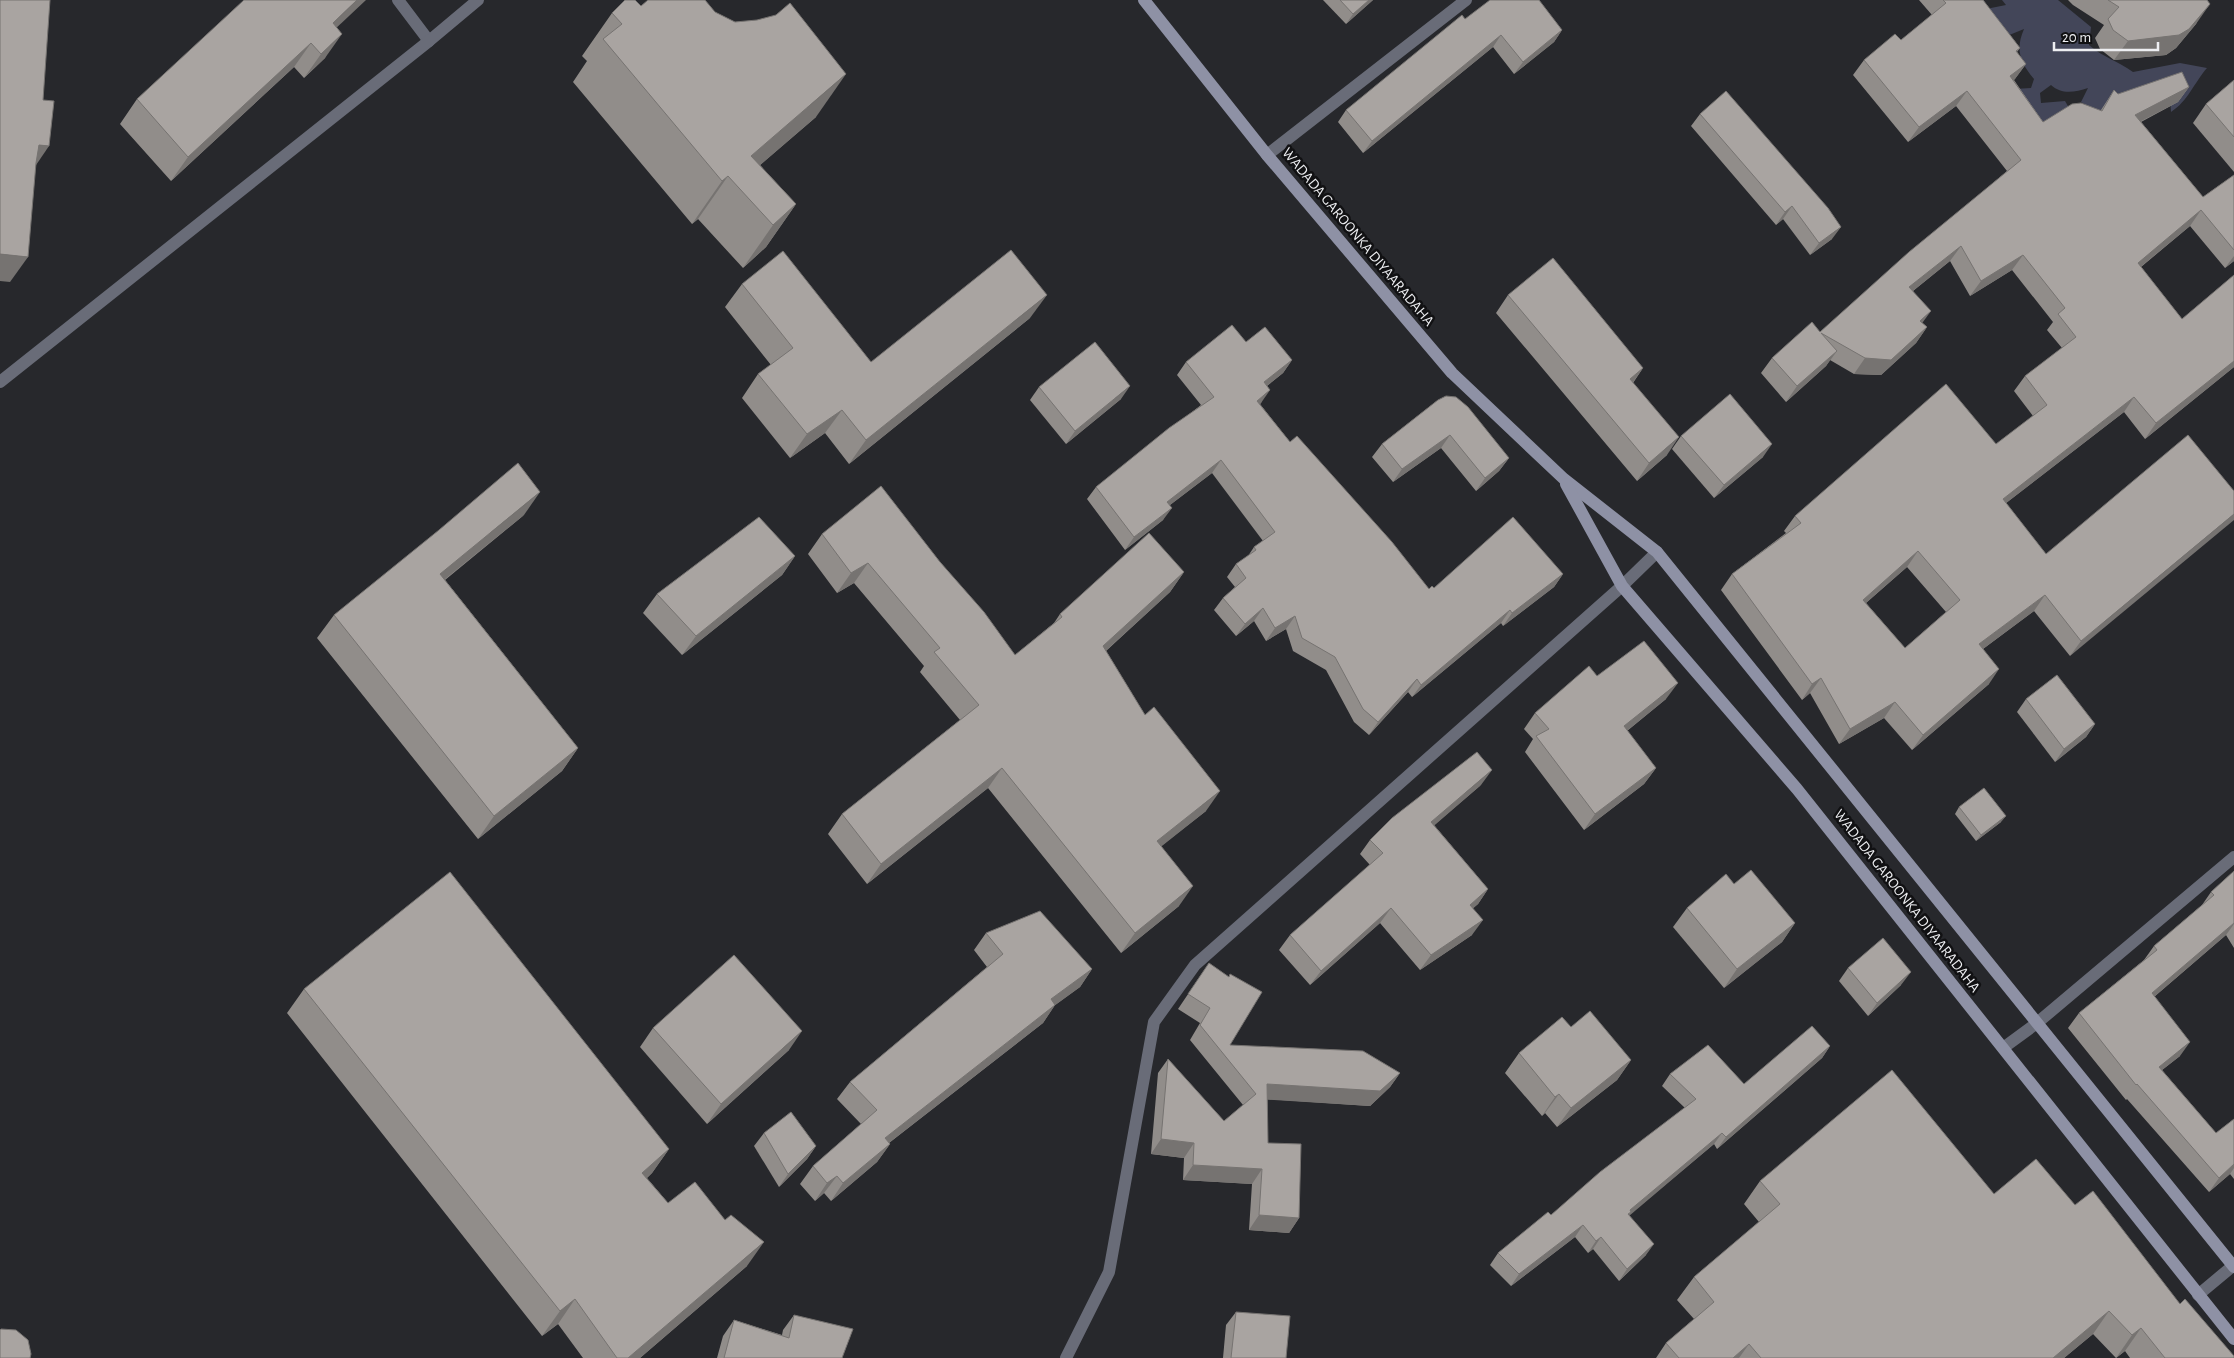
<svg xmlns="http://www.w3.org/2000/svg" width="2234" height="1358" viewBox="0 0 2234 1358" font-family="'Alegreya Sans',sans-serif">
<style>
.green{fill:#434659}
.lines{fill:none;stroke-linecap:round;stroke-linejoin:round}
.street{stroke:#696c78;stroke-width:12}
.secondary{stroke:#8e91a5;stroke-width:12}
.wall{fill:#918d8a;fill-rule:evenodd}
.shaded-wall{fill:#767371}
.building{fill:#a9a4a1;stroke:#767371;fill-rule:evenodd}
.labels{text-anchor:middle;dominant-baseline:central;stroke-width:5;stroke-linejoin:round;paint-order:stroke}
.street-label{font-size:15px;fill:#eeeff2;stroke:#111113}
</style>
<rect width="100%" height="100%" fill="#27282c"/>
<path class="green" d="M2002,0H2058L2091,27L2089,45C2104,58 2118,61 2133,72L2180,63L2207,68C2194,83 2188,101 2171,112L2170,99L2158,89L2146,84L2103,115L2081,102L2088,88C2075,92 2062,95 2051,85L2040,93L2041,103L2065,101L2072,113L2053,140L2014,89L2031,88L2034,79C2020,62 2015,50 2024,29L2002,38L1986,9L2006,5Z"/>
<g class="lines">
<g class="street">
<path d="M398,0L429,41"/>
<path d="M1267,155L1466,0"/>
<path d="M0,382L429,41L478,0"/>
<path d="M2003,1048L2037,1023L2234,857"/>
<path d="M2198,1295L2234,1265"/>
<path d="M1066,1358L1109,1272L1154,1022L1195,965L1622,586L1657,552"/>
</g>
<g class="secondary">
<path d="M1144,0L1267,155L1452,373L1564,479L1657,552L2234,1267"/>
<path d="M1566,484L1622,586L1797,789L2234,1339"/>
</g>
</g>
<g class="wall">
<path d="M1323,0H1373L1346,24Z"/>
<path d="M1919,0H1983L2020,48L2017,52L2026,64L2014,80L2043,122L2101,110L2114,90L2118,94L2189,87L2178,102L2141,122L2203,197L2234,175V261L2225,268L2190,226L2141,267L2182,319L2234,275V367L2145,439L2124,412L2006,503L2046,554L2234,491L2070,656L2034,611L1983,649L1989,684L1912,750L1884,718L1839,744L1810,693L1802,700L1721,590L1732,574L1786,533L1784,531L1795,516L1996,444L2033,416L2014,391L2025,376L2062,348L2047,330L2053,322L2012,270L1970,296L1950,261L1913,291L1922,323L1927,327L1916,343L1881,375L1854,374L1830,360L1826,366L1786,402L1761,373L1772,358L1820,332L2007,171L1956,106L1908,142L1853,75L1864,60L1901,40L1932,15ZM1907,567L1946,612L1905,648L1866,603Z"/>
<path d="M2068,0H2207L2196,24L2176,48L2166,55L2114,60L2100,49L2095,38L2104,25L2073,5Z"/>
<path d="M641,6L715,12L816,117L760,165L796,204L766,247L743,268L698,219L692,224L573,82L587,61L582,56L612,13Z"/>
<path d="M1465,19L1562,30L1554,42L1514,74L1493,47L1363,153L1338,122L1346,110Z"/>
<path d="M337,27L325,58L304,78L294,67L171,181L120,124L137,99Z"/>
<path d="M2234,80V172L2193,123L2206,104Z"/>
<path d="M1700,114L1832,239L1810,255L1783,219L1776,225L1691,126Z"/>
<path d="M742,284L871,362L1030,318L849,464L825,433L790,458L742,398L758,374L771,365L725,307Z"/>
<path d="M1508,295L1643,368L1633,383L1667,455L1637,481L1496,313Z"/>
<path d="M1246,342L1292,360L1283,373L1267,386L1261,403L1260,404L1290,442L1429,589L1563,574L1554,587L1503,626L1501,623L1412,697L1408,692L1369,735L1354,722L1326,670L1293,651L1286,629L1266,641L1254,621L1236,636L1214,610L1223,598L1235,587L1227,577L1236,564L1248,556L1254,547L1263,541L1212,473L1170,505L1163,520L1125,550L1087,499L1096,487L1201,405L1177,375L1186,362Z"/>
<path d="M1039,387L1121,399L1066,444L1030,400Z"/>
<path d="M1438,400L1509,458L1499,471L1476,491L1441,448L1393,482L1372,457L1382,444Z"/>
<path d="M1681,436L1763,457L1714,498L1672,449Z"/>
<path d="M524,515L445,580L578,748L562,771L478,839L317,638L334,615Z"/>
<path d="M822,534L940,562L1015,655L1054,623L1060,614L1184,572L1170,592L1106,651L1145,715L1206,811L1161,846L1179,906L1121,953L988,788L867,884L828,834L842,814L960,720L920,672L924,666L854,583L837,593L808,554Z"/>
<path d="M795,556L782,575L682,655L643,613L657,594Z"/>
<path d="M1597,676L1666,699L1627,731L1656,768L1644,784L1584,830L1525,752L1533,739L1524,729L1535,713Z"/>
<path d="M2026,699L2095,724L2086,737L2055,762L2017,712Z"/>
<path d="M1481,785L1434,825L1488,889L1478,904L1473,908L1472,935L1420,970L1380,923L1310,985L1279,950L1290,935L1370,865L1360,854L1370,840Z"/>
<path d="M1959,807L2001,822L1976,841L1955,814Z"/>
<path d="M2234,871V948L2226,935L2154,997L2180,1056L2162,1070L2216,1133L2234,1119V1179L2230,1174L2209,1192L2127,1099L2126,1100L2068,1028L2079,1013L2144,960L2154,946L2202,905L2211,892Z"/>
<path d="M1734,884L1795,923L1782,942L1724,988L1673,927L1687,908Z"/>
<path d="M986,933L1092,969L1080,987L1055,1005L1043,1023L889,1143L890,1144L877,1162L831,1201L824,1193L815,1201L800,1184L813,1166L861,1124L837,1099L850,1082L987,967L974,950Z"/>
<path d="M1209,963L1230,1045L1400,1073L1390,1087L1370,1106L1267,1099L1268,1143L1299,1218L1289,1233L1249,1230L1252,1184L1183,1180L1184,1158L1151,1154L1158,1073L1168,1059L1224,1121L1243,1105L1190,1040L1200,1023L1178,1009Z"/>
<path d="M1848,968L1901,985L1868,1016L1839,981Z"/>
<path d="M304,989L669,1149L652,1173L647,1178L668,1203L747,1266L640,1358H583L558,1324L542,1336L287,1013Z"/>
<path d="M1571,1027L1631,1060L1617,1080L1557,1127L1545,1113L1542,1116L1505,1073L1519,1053Z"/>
<path d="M653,1028L789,1050L707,1124L640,1047Z"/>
<path d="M1830,1046L1822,1058L1717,1149L1714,1144L1629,1215L1646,1255L1619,1281L1593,1249L1588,1253L1575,1237L1511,1286L1490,1265L1498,1253L1551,1215L1685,1108L1662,1086L1670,1074L1744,1084Z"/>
<path d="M764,1133L816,1146L807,1159L779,1187L754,1146Z"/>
<path d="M1760,1181L1994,1194L2075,1205L2180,1304L2234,1358H2130L2125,1351L2116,1358L2093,1334L2064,1358H1656L1666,1343L1694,1319L1677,1300L1694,1277L1759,1222L1744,1204Z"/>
<path d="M1236,1312L1286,1358H1223L1226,1325Z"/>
<path d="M794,1315L842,1358H717L723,1336L734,1320L782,1335L783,1330Z"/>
</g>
<g class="shaded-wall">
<path d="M357,0H366L316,47L333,23Z"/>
<path d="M1369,0H1373L1346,24L1353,14Z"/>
<path d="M2210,4L2196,24L2176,48L2166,55L2114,60L2128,41Z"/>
<path d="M1562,30L1554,42L1514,74L1523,62Z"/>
<path d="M342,34L325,58L304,78L321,54Z"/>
<path d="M1501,35L1493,47L1363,153L1372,141Z"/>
<path d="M311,43L294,67L171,181L188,157Z"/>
<path d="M2026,64L2015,79L2000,91L2010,76Z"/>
<path d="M846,74L816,117L737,185L751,156Z"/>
<path d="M2189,87L2178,102L2124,130L2135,115Z"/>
<path d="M1967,91L1956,106L1908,142L1919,127Z"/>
<path d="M39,145L49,146L32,171Z"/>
<path d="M728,176L698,219L692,224L722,181Z"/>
<path d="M796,204L766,247L743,268L773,225Z"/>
<path d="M1792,206L1783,219L1776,225L1785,212Z"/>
<path d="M2201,210L2190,226L2127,278L2138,263Z"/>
<path d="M1841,227L1832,239L1810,255L1819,243Z"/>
<path d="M1961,246L1950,261L1899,302L1909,287Z"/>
<path d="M0,254L28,257L10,282L0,281Z"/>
<path d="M2023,255L2012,270L1970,296L1981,281Z"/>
<path d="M2234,256V261L2225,268Z"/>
<path d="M1047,295L1030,318L849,464L866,440Z"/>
<path d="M1931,311L1920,326V321Z"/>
<path d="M1927,327L1916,343L1881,375L1854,374L1865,358Z"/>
<path d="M1837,351L1826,366L1786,402L1797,386Z"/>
<path d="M1292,360L1283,373L1255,395L1264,382Z"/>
<path d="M2234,361V367L2145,439L2156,423Z"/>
<path d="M1643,368L1631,385L1630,379Z"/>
<path d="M1130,386L1121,399L1066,444L1075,431Z"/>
<path d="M1270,390L1261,403L1248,414L1257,401Z"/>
<path d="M2134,397L2124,412L1992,514L2003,499Z"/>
<path d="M842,410L825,433L790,458L807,434Z"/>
<path d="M1450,435L1441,448L1393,482L1402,469Z"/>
<path d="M1679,437L1667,455L1637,481L1649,463Z"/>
<path d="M1772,444L1763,457L1714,498L1724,485Z"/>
<path d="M1509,458L1499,471L1476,491L1485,478Z"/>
<path d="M1221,460L1212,473L1158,514L1167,502Z"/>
<path d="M540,492L524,515L423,597L440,574Z"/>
<path d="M1172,508L1163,520L1125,550L1134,537Z"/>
<path d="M2234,514V520L2070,656L2081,641Z"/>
<path d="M1918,551L1907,567L1852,615L1863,600Z"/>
<path d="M795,556L782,575L682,655L696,636Z"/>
<path d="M868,563L854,583L837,593L851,573Z"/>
<path d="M1184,572L1170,592L1089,666L1103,646Z"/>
<path d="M1563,574L1554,587L1503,626L1512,613Z"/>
<path d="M2045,595L2034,611L1968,660L1979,644Z"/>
<path d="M1263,608L1254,621L1236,636L1245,624Z"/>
<path d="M1510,610L1501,623L1412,697L1421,685Z"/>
<path d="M1295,616L1286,629L1266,641L1275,628Z"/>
<path d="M1999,669L1989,684L1912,750L1923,735Z"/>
<path d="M1821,678L1810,693L1802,700L1812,684Z"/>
<path d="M1417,679L1408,692L1369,735L1378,722Z"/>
<path d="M1678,683L1666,699L1613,742L1624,726Z"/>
<path d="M1895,702L1884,718L1839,744L1850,729Z"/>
<path d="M2095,724L2086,737L2055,762L2064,749Z"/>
<path d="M578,748L562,771L478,839L494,816Z"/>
<path d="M1002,768L988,788L867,884L881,864Z"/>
<path d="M1656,768L1644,784L1584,830L1595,814Z"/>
<path d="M1492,770L1481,785L1421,837L1431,822Z"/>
<path d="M1220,791L1206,811L1143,861L1157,841Z"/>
<path d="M2006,816L2001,822L1976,841L1981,835Z"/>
<path d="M1193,886L1179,906L1121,953L1135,933Z"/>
<path d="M1488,889L1478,904L1460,920L1470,905Z"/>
<path d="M1391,908L1380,923L1310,985L1321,971Z"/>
<path d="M1483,920L1472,935L1420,970L1431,955Z"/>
<path d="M1795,923L1782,942L1724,988L1737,969Z"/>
<path d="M2234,923V924L2226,935L2141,1008L2152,993Z"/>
<path d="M1092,969L1080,987L1039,1017L1051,999Z"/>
<path d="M1911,972L1901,985L1868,1016L1877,1003Z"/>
<path d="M1055,1005L1043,1023L872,1156L885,1138Z"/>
<path d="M802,1031L789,1050L707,1124L721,1104Z"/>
<path d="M2190,1042L2180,1056L2148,1081L2159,1067Z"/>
<path d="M1830,1046L1822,1058L1717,1149L1726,1137Z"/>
<path d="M1631,1060L1617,1080L1557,1127L1571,1108Z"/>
<path d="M1400,1073L1390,1087L1370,1106L1256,1099L1267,1084Z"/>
<path d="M1559,1094L1545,1113L1542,1116L1555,1097Z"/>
<path d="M1722,1133L1714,1144L1629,1216L1630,1210Z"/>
<path d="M1161,1139L1194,1143L1184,1158L1151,1154Z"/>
<path d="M890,1144L877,1162L831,1201L843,1183Z"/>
<path d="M816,1146L807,1159L779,1187L788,1174Z"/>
<path d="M669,1149L652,1173L625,1197L642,1173Z"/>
<path d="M2234,1164V1168L2230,1174L2209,1192L2219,1178Z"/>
<path d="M1193,1165L1262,1169L1252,1184L1183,1180Z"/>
<path d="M837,1176L824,1193L815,1201L827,1183Z"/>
<path d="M1259,1215L1299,1218L1289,1233L1249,1230Z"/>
<path d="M1583,1225L1575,1237L1511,1286L1519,1274Z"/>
<path d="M1601,1237L1593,1249L1588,1253L1596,1241Z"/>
<path d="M764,1242L747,1266L640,1358H628Z"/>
<path d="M1654,1244L1646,1255L1619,1281L1627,1269Z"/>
<path d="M575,1299L558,1324L542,1336L560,1311Z"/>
<path d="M2109,1311L2093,1334L2064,1358H2053Z"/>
<path d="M2141,1328L2125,1351L2116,1358L2132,1335Z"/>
<path d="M1749,1344L1739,1358H1733Z"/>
</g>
<g class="building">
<path d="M0,0H50L43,100L54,101L49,146L39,145L36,163L28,257L0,254Z"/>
<path d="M244,0H357L333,23L342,34L321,54L311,43L188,157L137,99Z"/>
<path d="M625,0H635L641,6L648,0H705L715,12L735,22L757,20L776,15L790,3L846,74L751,156L796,204L773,225L728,176L722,181L603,39L622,24L612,13Z"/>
<path d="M1340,0H1369L1353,14Z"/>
<path d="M1490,0H1539L1562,30L1523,62L1501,35L1372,141L1346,110L1462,15L1465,19Z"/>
<path d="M1943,0H1983L2020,48L2016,51L2026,64L2010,76L2043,122L2072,104L2081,103L2102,111L2114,90L2118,94L2182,72L2189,87L2135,115L2203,197L2234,175V250L2201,210L2138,263L2182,319L2234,275V361L2156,423L2134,397L2003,499L2046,554L2188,435L2234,491V514L2081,641L2045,595L1979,644L1999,669L1923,735L1895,702L1850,729L1821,678L1812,684L1732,574L1801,523L1795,516L1946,384L1996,444L2047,405L2025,376L2076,337L2058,314L2065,308L2023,255L1981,281L1961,246L1909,287L1931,311L1920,321L1927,327L1891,360L1865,358L1821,333L1837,351L1797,386L1772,358L1812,322L1820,332L1909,252L2021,160L1967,91L1919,127L1864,60L1895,34L1901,40L1946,3ZM1918,551L1960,600L1905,648L1863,600Z"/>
<path d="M2108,0H2207L2210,4L2189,29L2179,35L2128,41L2113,30L2108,19L2119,7Z"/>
<path d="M2234,80V137L2206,104Z"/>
<path d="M1726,91L1828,208L1841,227L1819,243L1792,206L1785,212L1700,114Z"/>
<path d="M1011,250L1047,295L866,440L842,410L807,434L758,374L793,348L742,284L783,251L871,362Z"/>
<path d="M1553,258L1643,368L1630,379L1679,437L1649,463L1508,295Z"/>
<path d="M1232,325L1246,342L1265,327L1292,360L1264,382L1270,390L1257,401L1290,442L1297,436L1392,542L1429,589L1432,586L1434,588L1513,517L1563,574L1512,613L1510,610L1421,685L1417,679L1378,722L1363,709L1335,657L1302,638L1295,616L1275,628L1263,608L1245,624L1223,598L1246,578L1236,564L1256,550L1254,547L1275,532L1221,460L1167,502L1172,508L1134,537L1096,487L1169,428L1214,397L1186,362Z"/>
<path d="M1095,342L1130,386L1075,431L1039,387Z"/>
<path d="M1730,394L1772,444L1724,485L1681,436Z"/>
<path d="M1446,396L1456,397L1468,407L1509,458L1485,478L1450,435L1402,469L1382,444L1438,400Z"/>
<path d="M518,463L540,492L440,574L578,748L494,816L334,615L439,530Z"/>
<path d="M881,486L940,562L984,612L1015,655L1062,617L1060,614L1149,533L1184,572L1103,646L1145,715L1154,707L1220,791L1157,841L1193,886L1135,933L1002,768L881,864L842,814L979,705L934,652L940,648L868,563L851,573L822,534Z"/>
<path d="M759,517L795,556L696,636L657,594Z"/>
<path d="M1644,641L1678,683L1624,726L1656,768L1595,814L1536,736L1549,729L1535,713L1589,666L1597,676Z"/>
<path d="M2057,675L2095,724L2064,749L2026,699Z"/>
<path d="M1477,752L1492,770L1431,822L1488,889L1470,905L1483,920L1431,955L1391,908L1321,971L1290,935L1383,853L1370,840L1392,818Z"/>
<path d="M1984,788L2006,816L1981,835L1959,807Z"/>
<path d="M1751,870L1795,923L1737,969L1687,908L1726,874L1734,884Z"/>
<path d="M2234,871V923L2152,993L2190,1042L2159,1067L2216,1133L2234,1119V1164L2219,1178L2137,1084L2136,1085L2079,1013L2157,950L2154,946L2214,895L2211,892Z"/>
<path d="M450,872L669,1149L642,1173L668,1203L695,1182L725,1220L731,1215L764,1242L628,1358H617L575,1299L560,1311L304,989Z"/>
<path d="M1040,911L1092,969L1051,999L1055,1005L885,1138L890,1144L843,1183L837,1176L827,1183L813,1166L877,1110L850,1082L1003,954L986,933Z"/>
<path d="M1883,938L1911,972L1877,1003L1848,968Z"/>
<path d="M734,955L802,1031L721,1104L653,1028Z"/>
<path d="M1209,963L1229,977L1230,974L1262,992L1230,1045L1363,1051L1400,1073L1380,1091L1267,1084L1268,1143L1301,1144L1299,1218L1259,1215L1262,1169L1193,1165L1194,1143L1161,1139L1168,1059L1224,1121L1256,1094L1200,1025L1210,1008L1188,994Z"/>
<path d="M1590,1011L1631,1060L1571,1108L1559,1094L1555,1097L1519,1053L1562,1017L1571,1027Z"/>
<path d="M1812,1026L1830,1046L1726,1137L1722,1133L1630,1210L1631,1212L1628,1214L1654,1244L1627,1269L1601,1237L1596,1241L1583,1225L1519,1274L1498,1253L1548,1212L1551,1215L1600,1172L1696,1099L1670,1074L1708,1045L1744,1084Z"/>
<path d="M1892,1070L1994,1194L2036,1159L2075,1205L2093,1191L2180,1304L2185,1299L2234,1356V1358H2165L2141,1328L2132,1335L2109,1311L2053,1358H1761L1749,1344L1733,1358H1679L1666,1343L1714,1302L1694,1277L1780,1204L1760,1181Z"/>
<path d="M791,1112L816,1146L788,1174L764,1133Z"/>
<path d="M1236,1312L1290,1316L1286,1358H1231Z"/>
<path d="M794,1315L853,1329L842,1358H724L734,1320L789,1338Z"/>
<path d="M1,1329L16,1330L28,1340L31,1354L30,1358H0V1330Z"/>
</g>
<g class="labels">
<g class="street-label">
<text transform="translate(1358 237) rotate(50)">WADADA GAROONKA DIYAARADAHA</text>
<text transform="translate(1907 901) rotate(52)">WADADA GAROONKA DIYAARADAHA</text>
</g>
</g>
<path d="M2054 42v8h104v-8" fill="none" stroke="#eeeff2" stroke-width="2.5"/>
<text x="2062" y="42" font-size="15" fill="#eeeff2" stroke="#111113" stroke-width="4" paint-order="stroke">20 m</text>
</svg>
